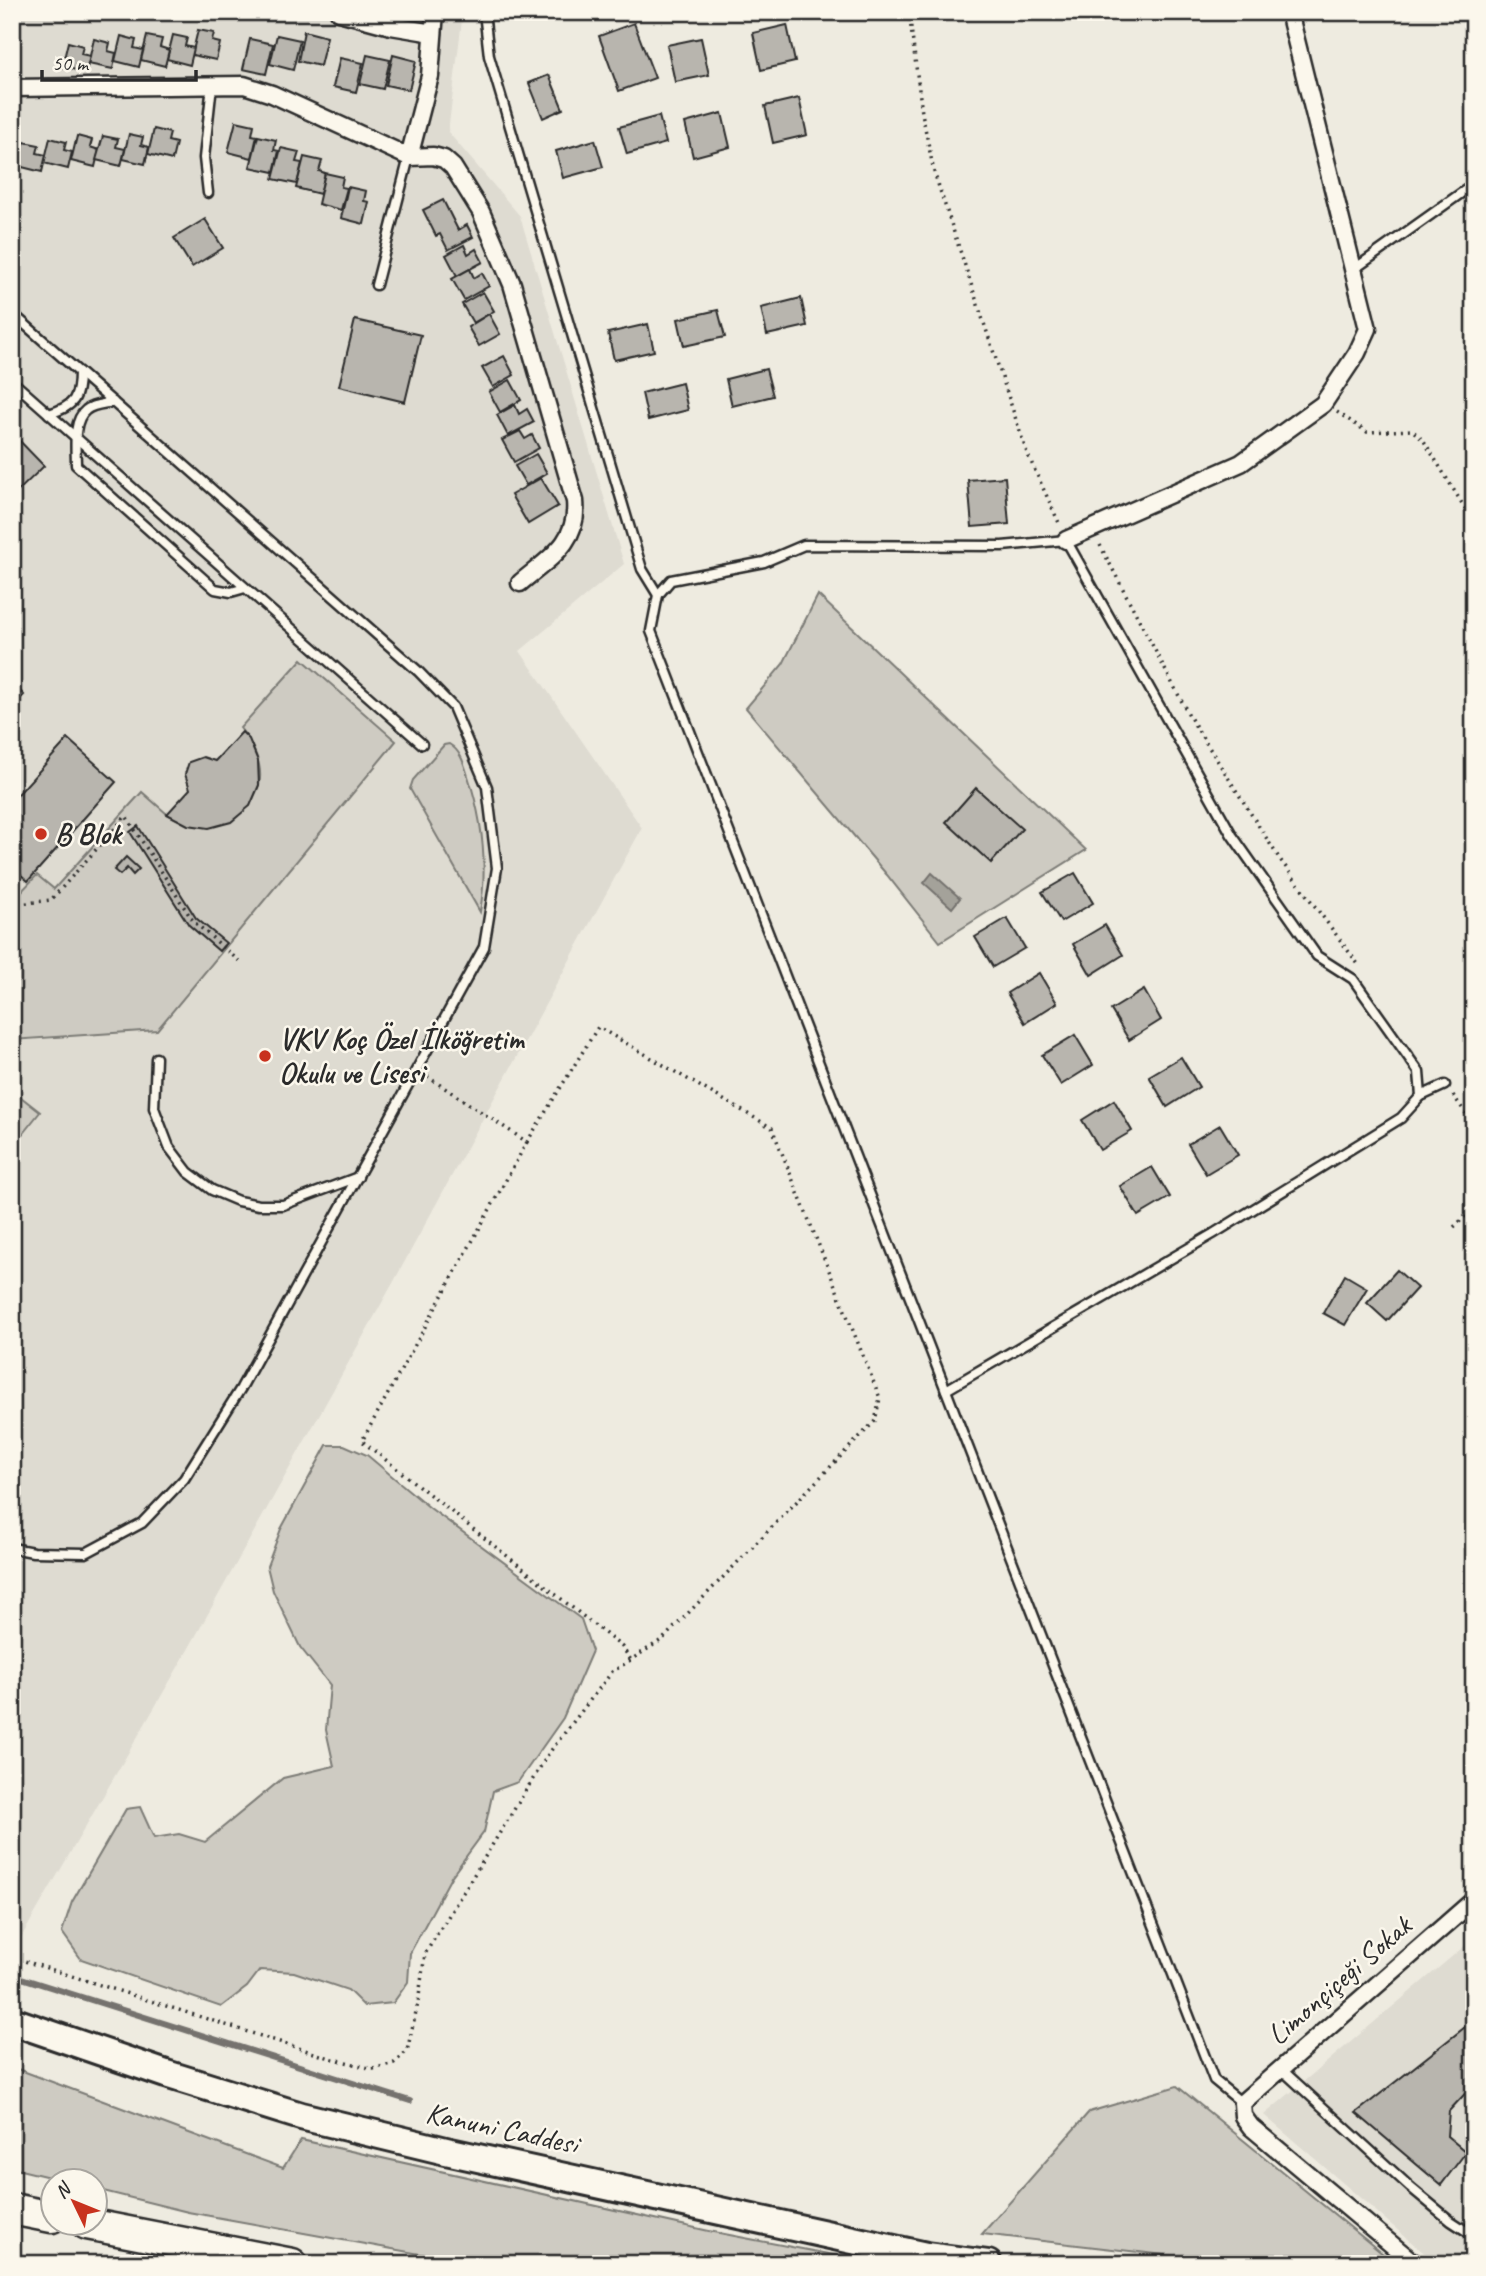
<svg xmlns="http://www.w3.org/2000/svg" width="1486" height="2276" viewBox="0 0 1486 2276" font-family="Caveat,sans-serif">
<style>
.built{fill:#dedbd1}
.green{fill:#cecbc2;stroke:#7c7b76;stroke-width:2}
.water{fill:#a4a29a;stroke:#74726e;stroke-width:2}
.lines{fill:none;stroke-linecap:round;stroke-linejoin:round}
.stream{stroke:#74726e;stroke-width:6}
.building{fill:#b8b5ae;stroke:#2b2b2b;stroke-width:2}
.service-casing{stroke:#2b2b2b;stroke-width:13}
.minor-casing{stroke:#2b2b2b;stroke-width:21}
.primary-casing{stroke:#2b2b2b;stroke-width:32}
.motorway-casing{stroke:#2b2b2b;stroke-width:35}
.path{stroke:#2b2b2b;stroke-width:3.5;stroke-dasharray:2 5;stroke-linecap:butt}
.service{stroke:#fbf7ec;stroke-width:8}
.minor{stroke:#fbf7ec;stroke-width:16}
.primary{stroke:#fbf7ec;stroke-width:26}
.motorway{stroke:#fbf7ec;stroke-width:30}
.poi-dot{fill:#c8321e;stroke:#fbf7ec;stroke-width:2.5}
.labels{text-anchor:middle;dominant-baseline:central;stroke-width:5;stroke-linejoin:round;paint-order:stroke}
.poi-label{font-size:30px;font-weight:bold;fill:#2b2b2b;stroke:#fbf7ec;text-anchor:start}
.street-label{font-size:30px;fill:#2b2b2b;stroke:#fbf7ec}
</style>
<rect width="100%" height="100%" fill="#eeebe0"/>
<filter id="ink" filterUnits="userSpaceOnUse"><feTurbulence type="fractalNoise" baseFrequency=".0143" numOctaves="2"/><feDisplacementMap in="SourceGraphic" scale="14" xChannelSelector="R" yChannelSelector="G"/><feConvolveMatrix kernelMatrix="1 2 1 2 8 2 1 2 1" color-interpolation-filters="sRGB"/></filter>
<g filter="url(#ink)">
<g class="built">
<path d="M12,12H463L448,132L520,216L624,564L520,651L642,828L393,1283L185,1655L15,1948L12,1947Z"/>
<path d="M1474,1938V2126L1469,2131L1474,2135V2264H1437L1264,2115Z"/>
</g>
<g class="green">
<path d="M818,595L1086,850L940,942L887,875L746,708L783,664Z"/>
<path d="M302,659L396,741L157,1030L12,1040V889L19,894L37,875L54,889L142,792L167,814L188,825L250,806C252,800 257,792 259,785C264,765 252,743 240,728Z"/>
<path d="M449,744C461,751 464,764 468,776C483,821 488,865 480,912L410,789L413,780L444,745Z"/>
<path d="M12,1090L40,1112L12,1147Z"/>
<path d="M327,1445H344L367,1455L430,1508L581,1619L592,1651L563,1718L518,1782L493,1791L484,1832L451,1877L410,1953L408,1982L393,2003L364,2006L348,1990L294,1972L260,1970L247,1987L221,2007L81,1959L62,1932L72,1902L126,1809L140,1807L154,1838L179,1834L205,1842L283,1778L334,1766L326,1730L330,1685L300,1647L273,1591L267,1566L281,1529Z"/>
<path d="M12,2067L283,2168L301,2140L709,2231L880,2264H475L188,2212L95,2189L94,2182L66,2181L12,2168Z"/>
<path d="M1177,2086L1394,2263V2264H1243L982,2234L1089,2112Z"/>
</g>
<path class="water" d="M932,873L960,898L952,908L924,883Z"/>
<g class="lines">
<path class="stream" d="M12,1975L410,2101"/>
</g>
<g class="building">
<path d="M634,23L655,78L619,91L599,36Z"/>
<path d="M787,25L795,62L761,70L753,33Z"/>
<path d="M198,30L214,33L212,41L220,43L216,60L192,55Z"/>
<path d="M304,31L327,37L320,66L298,61Z"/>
<path d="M173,35L187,38L185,46L194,48L190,65L167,59Z"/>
<path d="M277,35L300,40L293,70L270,64Z"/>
<path d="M121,36L136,40L134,48L143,50L139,67L115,61Z"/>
<path d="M147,36L162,39L160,47L169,50L165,66L141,60Z"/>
<path d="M701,38L709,75L675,82L667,45Z"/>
<path d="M94,39L110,43L108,51L116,53L113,69L88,64Z"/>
<path d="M250,39L273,44L266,74L243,69Z"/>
<path d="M68,42L83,46L81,54L90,56L86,72L62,67Z"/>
<path d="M367,55L390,60L383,89L360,84Z"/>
<path d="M393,55L416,61L409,90L386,85Z"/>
<path d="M340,58L363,63L356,92L333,87Z"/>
<path d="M549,75L563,109L543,118L529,83Z"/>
<path d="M799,98L807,135L773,143L765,106Z"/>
<path d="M722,113L730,147L693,157L685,123Z"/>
<path d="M659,116L666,143L627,154L619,127Z"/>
<path d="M236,121L254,125L252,135L257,136L252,158L228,152Z"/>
<path d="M154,129L170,133L168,141L176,143L172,160L148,154Z"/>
<path d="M129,134L143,137L141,145L149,147L145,164L123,159Z"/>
<path d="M77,136L92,140L90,147L99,150L95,167L71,161Z"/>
<path d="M103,136L118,139L116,147L125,149L121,166L96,160Z"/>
<path d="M258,136L276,140L274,150L279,151L274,172L250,167Z"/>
<path d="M50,138L66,142L64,150L72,152L68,169L44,163Z"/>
<path d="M595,140L603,167L563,178L556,151Z"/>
<path d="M24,142L39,145L37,153L46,155L42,172L18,166Z"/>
<path d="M281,148L299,152L296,162L302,163L297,184L273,179Z"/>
<path d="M304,157L322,161L319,171L325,173L320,194L296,188Z"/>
<path d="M325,173L343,177L341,187L347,188L341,210L318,204Z"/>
<path d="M348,187L366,191L364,201L369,202L364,224L341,218Z"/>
<path d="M443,200L458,230L467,225L473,237L448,250L440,234L436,236L423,210Z"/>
<path d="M205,219L223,248L192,267L174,238Z"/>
<path d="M464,245L468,254L476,249L483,262L457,276L446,255Z"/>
<path d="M470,269L474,278L482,273L489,286L464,300L452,279Z"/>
<path d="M483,292L494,311L473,323L462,304Z"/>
<path d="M801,298L807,326L767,335L761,308Z"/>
<path d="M718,310L725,337L684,346L678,319Z"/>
<path d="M489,314L500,334L479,346L468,327Z"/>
<path d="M355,320L421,335L405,402L339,386Z"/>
<path d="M648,324L654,351L614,360L608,333Z"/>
<path d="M504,356L514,375L493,387L482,368Z"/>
<path d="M766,369L773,396L732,406L726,379Z"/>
<path d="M510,380L521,400L500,412L489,392Z"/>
<path d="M682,383L688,410L648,420L642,393Z"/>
<path d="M515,405L519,414L527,409L534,422L508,436L497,415Z"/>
<path d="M520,431L525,439L532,435L539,448L514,462L502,440Z"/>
<path d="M12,433L44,466L12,497Z"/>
<path d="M536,454L547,473L526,485L515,466Z"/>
<path d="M1005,477L1009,524L972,527L968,480Z"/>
<path d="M541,478L558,506L528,524L511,495Z"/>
<path d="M12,683L24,695L12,707Z"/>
<path d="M242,732L249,739L258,761L259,785L250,806L231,822L209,828L188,825L167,814L190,789L185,774L189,762L203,757L215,761Z"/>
<path d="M68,739L116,782L28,881L12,867V801Z"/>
<path d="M976,788L1022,829L991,863L946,822Z"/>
<path d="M138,826L196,918L226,943L219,951L189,925L130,832Z"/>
<path d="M126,857L139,869L133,875L127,868L120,875L114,870Z"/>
<path d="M1075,873L1093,903L1061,922L1042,892Z"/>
<path d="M1007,918L1025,948L993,967L975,937Z"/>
<path d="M1105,925L1123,955L1091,975L1073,944Z"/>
<path d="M1039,973L1057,1003L1025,1023L1007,993Z"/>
<path d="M1144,990L1161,1020L1129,1040L1111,1010Z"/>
<path d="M1075,1035L1093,1065L1061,1085L1042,1055Z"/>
<path d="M1181,1057L1199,1087L1167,1107L1149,1076Z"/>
<path d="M1114,1100L1132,1131L1100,1150L1082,1120Z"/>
<path d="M1220,1125L1238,1155L1206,1174L1188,1144Z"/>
<path d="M1152,1167L1170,1197L1138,1216L1120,1186Z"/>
<path d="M1397,1270L1417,1288L1387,1321L1367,1303Z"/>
<path d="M1345,1275L1367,1288L1345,1325L1323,1313Z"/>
<path d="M1474,2020V2084L1449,2111L1447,2136L1466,2152L1441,2185L1356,2113Z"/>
</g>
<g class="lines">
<defs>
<g id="service">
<path d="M484,12L489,56L642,569L658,595L651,631L1214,2080L1242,2103"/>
<path d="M208,193L204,158L212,85"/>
<path d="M1353,270L1474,184"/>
<path d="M376,285L409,157"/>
<path d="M12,313L418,671L453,707L487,787L497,868L484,947L241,1388L184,1479L142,1523L86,1553L33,1552L12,1548"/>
<path d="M12,381L422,744"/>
<path d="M113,402C105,404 93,404 86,410C72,421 76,449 76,465L215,589L231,592L245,588"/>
<path d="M49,414C75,406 79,398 79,372"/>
<path d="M658,595L671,580L764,562L804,545L1002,546L1066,540L1232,835L1317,956L1353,979L1419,1072L1421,1096L1401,1118L1213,1234L946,1390"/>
<path d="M156,1058L154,1108L169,1147L188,1172L212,1190L238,1201L259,1205H283L358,1177"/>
<path d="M1421,1096L1445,1085"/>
<path d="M1280,2068L1410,2187L1451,2221L1474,2236"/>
</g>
<g id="minor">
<path d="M339,12L391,26L433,33"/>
<path d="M12,88L244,85L272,94L409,157L433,156L444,159L453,167L481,212L512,284L575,501C579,543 548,559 520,583"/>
<path d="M409,157L430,76L435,12"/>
<path d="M1066,540L1241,463L1323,404L1357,353L1368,329L1289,12"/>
<path d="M1415,2264L1251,2127L1243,2116L1242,2103L1474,1900"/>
</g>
<path id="primary" d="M12,2021L166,2074L301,2116L446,2151L926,2256L988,2264"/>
<g id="motorway">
<path d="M12,2209L52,2217"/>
<path d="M87,2224L292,2264"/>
</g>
</defs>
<use href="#service" class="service-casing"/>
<use href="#minor" class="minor-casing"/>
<use href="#primary" class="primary-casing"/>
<use href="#motorway" class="motorway-casing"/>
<g class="path">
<path d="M909,12L922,113L934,172L1027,453L1060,525"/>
<path d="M1337,412L1367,432L1412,430L1424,441L1474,523"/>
<path d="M1100,545L1191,719L1279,858L1358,964"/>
<path d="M12,905L51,900L126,816L193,921L239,961"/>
<path d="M1453,1095L1474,1125"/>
<path d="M527,1142L362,1441L622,1647L631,1660"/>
<path d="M1454,1227L1474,1208"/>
<path d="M12,1957L330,2058L373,2069L394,2063L407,2051L418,2003L425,1954L549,1753L612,1672L663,1639L875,1421L880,1398L772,1128L598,1027L527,1142L428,1077"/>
</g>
<use href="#service" class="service"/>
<use href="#minor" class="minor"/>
<use href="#primary" class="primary"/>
<use href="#motorway" class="motorway"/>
</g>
</g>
<g class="poi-dot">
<circle cx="41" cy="834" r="7"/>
<circle cx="265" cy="1056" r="7"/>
</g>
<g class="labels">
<g class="poi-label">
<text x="55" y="834">B Blok</text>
<text x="279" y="1039">VKV Koç Özel İlköğretim<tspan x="279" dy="34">Okulu ve Lisesi</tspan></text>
</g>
<g class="street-label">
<text transform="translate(1339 1980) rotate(-41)">Limonçiçeği Sokak</text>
<text transform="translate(502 2128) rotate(12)">Kanuni Caddesi</text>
</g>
</g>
<rect width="1486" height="2276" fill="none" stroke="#fbf7ec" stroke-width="42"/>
<rect x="21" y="21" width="1444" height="2234" fill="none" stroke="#2b2b2b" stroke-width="2.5" filter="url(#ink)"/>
<g transform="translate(74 2202) rotate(313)"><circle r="33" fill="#fbf7ec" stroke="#a8a59f" stroke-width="2"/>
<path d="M0-5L12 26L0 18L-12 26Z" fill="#c8321e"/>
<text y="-10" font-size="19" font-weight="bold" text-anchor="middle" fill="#2b2b2b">N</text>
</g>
<path d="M42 70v10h154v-10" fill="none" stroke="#2b2b2b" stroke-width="3.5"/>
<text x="52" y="70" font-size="21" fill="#2b2b2b" stroke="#fbf7ec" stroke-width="5" paint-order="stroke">50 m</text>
</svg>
